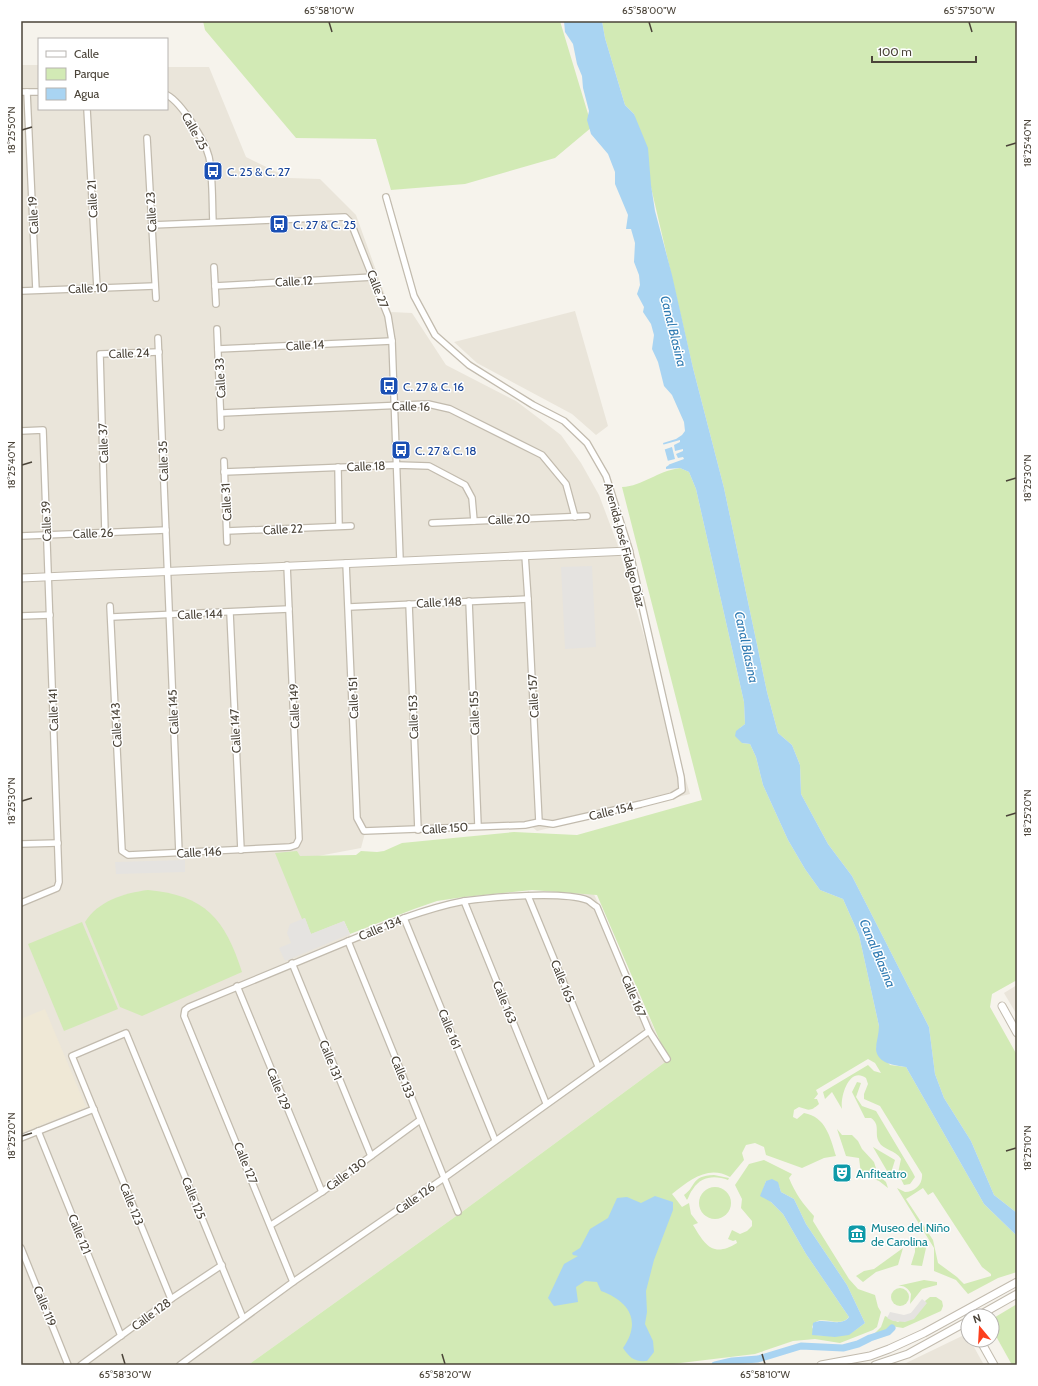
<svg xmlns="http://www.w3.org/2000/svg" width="1038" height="1386" viewBox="0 0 1038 1386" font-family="Cabin,sans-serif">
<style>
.residential{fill:#eae5da}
.education{fill:#efe8d6}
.green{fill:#d2eab5;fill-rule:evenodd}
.parking{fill:#e5e3e0}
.water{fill:#a9d4f2}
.pier{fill:#f6f3ec}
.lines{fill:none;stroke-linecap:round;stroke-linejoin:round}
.canal{stroke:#a9d4f2;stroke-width:7}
.minor-casing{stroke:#c2bbae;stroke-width:8}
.tertiary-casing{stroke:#c2bbae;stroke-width:9}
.minor{stroke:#fff;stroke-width:5.5}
.tertiary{stroke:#fff;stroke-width:7}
.ticks{fill:none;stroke:#4b4439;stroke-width:1.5}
.labels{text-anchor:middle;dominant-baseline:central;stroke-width:3;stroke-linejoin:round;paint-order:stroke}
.street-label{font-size:12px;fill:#4b4439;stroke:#fff}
.transit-label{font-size:12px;fill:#164399;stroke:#fff;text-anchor:start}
.culture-label{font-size:12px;fill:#0d838f;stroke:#fff;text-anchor:start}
.water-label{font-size:13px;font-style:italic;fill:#2e7ab2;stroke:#fff}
.neatline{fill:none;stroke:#4b4439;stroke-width:1.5}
.ticks-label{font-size:10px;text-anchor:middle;fill:#4b4439}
</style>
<rect width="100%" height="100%" fill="#f6f3ec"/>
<g class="residential">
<path d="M21,65H39V109H167V67H209L246,157L289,178L320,179L356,215L391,312L412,313L446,365L516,401L561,435L581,463L599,495L617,543L690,794L537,831L529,824L365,833L361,848L313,857L352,939L456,903L593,892L668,1060L459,1214L248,1365H21Z"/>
<path d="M575,311L608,426L596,435L572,414L477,363L454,342Z"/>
<path d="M1017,985V1015L1004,993Z"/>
<path d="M962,1336L970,1340L984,1365H902Z"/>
</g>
<path class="education" d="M45,1009L86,1107L21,1133V1019Z"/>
<g class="green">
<path d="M203,21H560L592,127L555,158L465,184L391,190L376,139L296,138L205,30Z"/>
<path d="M602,21H1017V980L992,994L990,1007L1017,1055V1213L994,1195L971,1141L944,1098L935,1074L929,1027L852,876L828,844L801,794L800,765L792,745L778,733L767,692L724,488L693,368L634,114L625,105L605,38Z"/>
<path d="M680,468L689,472L696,489L744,702L745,724L740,728L742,743L750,744L756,757L763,785L788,840L805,869L820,890L843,899L859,935L879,1026V1038L876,1049L890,1065L906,1067L984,1204L1017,1236V1272L998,1278L968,1294L956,1280L934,1271V1248L897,1188L905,1192C915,1192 923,1184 922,1174L880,1106L864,1099V1094L868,1084L866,1078C849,1066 840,1097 842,1109L832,1092L825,1099L823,1092L868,1065L874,1071L881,1073L875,1063L868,1059L816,1090L818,1094L814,1099H817L819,1104C810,1112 809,1110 799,1107L794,1110L793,1117L797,1119L804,1113C826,1117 830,1137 836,1156L824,1158L802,1168L766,1155L764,1147L755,1143L746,1145L742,1153L744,1160L730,1177C708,1165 690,1180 672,1194L682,1207L689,1203L691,1214L698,1223L693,1225C705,1245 713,1258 737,1243L736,1240L733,1241L728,1239L732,1230L740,1234L747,1231L752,1226V1221L741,1208L742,1199L735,1185L749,1164L764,1160L792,1174L789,1178C795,1193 803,1204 814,1216L813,1221L849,1279L858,1289L875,1295L878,1307L881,1312L877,1327L873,1330L840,1343L815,1339L793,1341L755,1354L664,1365H248L459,1214L668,1060L597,895L532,890L464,897L437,901L414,909L350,934L344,921L311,934L305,918L302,919L275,853L297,851L300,856L356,855L361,851L377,852L384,851L402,843L514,832L577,835L702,800L622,487C643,486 657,471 680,468ZM766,1181L779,1186L781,1192L794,1199L806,1224L847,1285L865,1323L854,1331L828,1336L816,1335L812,1327C818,1311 839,1330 849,1317L806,1254L783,1214L762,1193ZM923,1188L928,1195L933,1192L982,1267L991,1274V1276L964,1284L957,1277L938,1263L933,1240L906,1199Z"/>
<path d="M148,890C205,895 225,919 242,972L142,1016L120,1007L85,922C98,901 124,893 148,890Z"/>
<path d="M82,922L118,1009L64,1031L28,944Z"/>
<path d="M857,1082L861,1083L856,1097L862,1106L876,1111L913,1173L915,1177L910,1184L904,1185L898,1173L901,1159C896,1150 883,1150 879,1142C874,1133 881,1125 871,1118H865L852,1092Z"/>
<path d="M837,1129L842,1135H852L858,1141L862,1149L874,1162L878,1175L886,1182L888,1188L879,1181L861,1174L859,1158L846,1156Z"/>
<path d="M873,1147L895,1160L890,1176Z"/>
<path d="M714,1175L729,1178L728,1180C715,1175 701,1176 693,1189C690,1192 689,1197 687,1200L684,1195C697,1186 690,1176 714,1175Z"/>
<circle cx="715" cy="1203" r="16"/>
<path d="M915,1238L926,1248L922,1266L911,1265L915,1252Z"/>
<path d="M903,1248L898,1265L876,1272L863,1282L856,1276L864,1271L874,1269Z"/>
<path d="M924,1280L937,1282V1285L922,1289L910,1304L911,1294C908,1288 904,1285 897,1286Z"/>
<circle cx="900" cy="1297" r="9"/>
<path d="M930,1297H936L942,1301L943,1306L941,1311L903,1328L891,1326L884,1332L873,1335L881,1327L885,1316L898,1322L926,1303L925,1301Z"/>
<path d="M1017,1304V1365H1012L992,1329V1319Z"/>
</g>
<g class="parking">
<path d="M592,566L596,647L565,649L561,567Z"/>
<path d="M185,860V872L116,874L115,862Z"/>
<path d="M305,918L311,934L344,921L350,934L285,961L279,948L291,943L287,933L290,924Z"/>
<path d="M922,1299L927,1303L914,1319L905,1322L893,1321L887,1318L890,1312L904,1315L911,1313Z"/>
</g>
<g class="water">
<path d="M564,21H602L605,38L625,105L634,114L648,148L651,185L655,211L672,275L693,368L724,488L767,692L778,733L792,745L800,765L801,794L828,844L852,876L929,1027L935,1074L944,1098L971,1141L994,1195L1017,1213V1236L984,1204L906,1067C895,1065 877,1064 876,1049C876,1042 879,1034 879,1026L859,935L843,899L820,890L805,869L788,840L763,785L756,757L750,744L742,743L735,736L736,731L745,724L744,702L696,489L689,472L680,468L666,469V467L669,465L663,443L676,439L682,435L685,431L684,422L672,395L664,386L658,362L652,349L654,335L651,324L643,312L644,307L637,294L640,285L639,275L634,262L635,243L631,229H626L628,215L615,184V172L608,154L591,134L587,120L589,111L583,88L582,76L577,64L573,44L565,32Z"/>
<path d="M772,1179L778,1182L781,1192L794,1199L806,1224L847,1285L865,1323L849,1335L835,1337L812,1335L813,1323C824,1317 841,1328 849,1317L806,1254L783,1214L771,1202L760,1196L766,1181Z"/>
<path d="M655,1196L673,1202V1210L654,1260L646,1291L647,1312L645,1324L653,1341L654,1352L647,1361C634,1362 630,1358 623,1348C642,1321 629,1301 601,1291L597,1282L585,1281L576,1287L578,1302L554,1306L548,1298L564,1264L578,1256L573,1255L572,1253L580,1248L590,1229L608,1218L617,1198L627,1197L641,1203Z"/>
</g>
<path class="pier" d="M680,440V442L674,445L675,451L683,449V451L676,454L678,458L683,457L684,459L665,466L667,464V461L675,459L672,447L663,450L662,445Z"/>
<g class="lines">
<path class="canal" d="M715,1365L732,1361L758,1359L801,1346L843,1348L858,1344L870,1338L888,1332L892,1328"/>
<defs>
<g id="minor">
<path d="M21,92H39"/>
<path d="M27,92L36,290"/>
<path d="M167,95C182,103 205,141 209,157C213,177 212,202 213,222"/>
<path d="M87,109L97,288"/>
<path d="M147,138L156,298"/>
<path d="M152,225L345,217L351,223L388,316L392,341L400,560"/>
<path d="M214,267L216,304"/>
<path d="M215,286L373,277"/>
<path d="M21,291L155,286"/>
<path d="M217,329L221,427"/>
<path d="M158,338L179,853"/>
<path d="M218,349L392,341"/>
<path d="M222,413L428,404L450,409L542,455L566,484L575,517"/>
<path d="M21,431L43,430L59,882L57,888L21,903"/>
<path d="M224,461L227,542"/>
<path d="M338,467L339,526"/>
<path d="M224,472L397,465L429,466L465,485L472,498L474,521"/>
<path d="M432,523L587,516"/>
<path d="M227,531L351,526"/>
<path d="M105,532L100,354L159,352"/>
<path d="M21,536L166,530"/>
<path d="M525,555L528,599L539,822"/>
<path d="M346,563L357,818L364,831L525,825L539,822L553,824L641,804L672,796L682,790L681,777L629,549L606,476L587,443L564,421L533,405L469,365L435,335L414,296L386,197"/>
<path d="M469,601L478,826"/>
<path d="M409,604L418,830"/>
<path d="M110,606L122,851L128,855L290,847L296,845L299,839L287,565"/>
<path d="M349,607L528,599"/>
<path d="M230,613L241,850"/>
<path d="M21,616L50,615"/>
<path d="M112,617L289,609"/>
<path d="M21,844L58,843"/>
<path d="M528,896L598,1066"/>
<path d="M464,901L546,1103"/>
<path d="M404,918L495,1140"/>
<path d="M348,941L458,1212"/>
<path d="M292,963L371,1156"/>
<path d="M237,986L322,1192"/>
<path d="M38,1131L121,1336"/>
<path d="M21,1138L94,1109"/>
<path d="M271,1225L322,1192L420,1120"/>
<path d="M21,1248L68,1365"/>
<path d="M293,1282L184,1016L185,1010L189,1007L404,918C424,911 443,905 464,901C491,897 562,891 587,900C590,901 593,905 597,907L649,1031L667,1059"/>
<path d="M171,1299L72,1056L126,1033L243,1318"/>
<path d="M81,1365L171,1299L222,1265"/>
<path d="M180,1365L293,1282L444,1178L649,1031"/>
</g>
<g id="tertiary">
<path d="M21,578L629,551"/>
<path d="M1002,1006L1017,1033"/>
<path d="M978,1316L1017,1294"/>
<path d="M980,1340L994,1365"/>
<path d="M821,1365L870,1356L889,1349L924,1333L1017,1282"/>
<path d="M875,1365L908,1354L968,1321"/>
</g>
</defs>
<use href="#minor" class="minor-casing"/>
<use href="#tertiary" class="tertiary-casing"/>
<use href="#minor" class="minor"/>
<use href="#tertiary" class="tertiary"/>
</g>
<path class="ticks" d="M329,22L332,32M649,22L652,32M969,22L972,32M22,130L32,127M1006,146L1016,143M22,465L32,462M1006,481L1016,478M22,801L32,798M1006,816L1016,813M22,1136L32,1133M1006,1151L1016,1148M122,1354L125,1364M442,1354L445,1364M762,1354L765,1364"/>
<defs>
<symbol id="bus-square" viewBox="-11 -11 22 22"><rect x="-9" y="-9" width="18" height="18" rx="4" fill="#1a4fb4" stroke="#fff"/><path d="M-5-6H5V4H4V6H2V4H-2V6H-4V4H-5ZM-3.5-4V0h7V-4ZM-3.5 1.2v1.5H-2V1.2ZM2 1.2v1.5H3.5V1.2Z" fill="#fff"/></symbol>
<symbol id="theatre-square" viewBox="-11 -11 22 22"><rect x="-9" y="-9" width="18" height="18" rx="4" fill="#0f9aa8" stroke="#fff"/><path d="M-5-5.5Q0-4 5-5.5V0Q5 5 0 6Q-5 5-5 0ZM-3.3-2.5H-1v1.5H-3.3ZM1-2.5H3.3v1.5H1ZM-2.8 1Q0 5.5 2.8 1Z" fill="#fff"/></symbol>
<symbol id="museum-square" viewBox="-11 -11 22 22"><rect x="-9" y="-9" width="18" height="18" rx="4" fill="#0f9aa8" stroke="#fff"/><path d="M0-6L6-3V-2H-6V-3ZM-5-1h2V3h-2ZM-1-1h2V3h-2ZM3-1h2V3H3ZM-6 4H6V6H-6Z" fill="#fff"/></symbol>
</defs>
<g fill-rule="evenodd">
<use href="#bus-square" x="202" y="160" width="22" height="22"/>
<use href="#bus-square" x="268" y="213" width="22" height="22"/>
<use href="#bus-square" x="378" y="375" width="22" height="22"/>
<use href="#bus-square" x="390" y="439" width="22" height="22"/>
<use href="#theatre-square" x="831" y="1162" width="22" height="22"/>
<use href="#museum-square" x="846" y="1223" width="22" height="22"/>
</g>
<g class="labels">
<g class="street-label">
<text transform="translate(195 131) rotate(61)">Calle 25</text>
<text transform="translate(92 199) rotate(-93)">Calle 21</text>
<text transform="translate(151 212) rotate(-93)">Calle 23</text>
<text transform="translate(33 215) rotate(-93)">Calle 19</text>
<text transform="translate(294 281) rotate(-3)">Calle 12</text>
<text transform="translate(88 288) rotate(-2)">Calle 10</text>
<text transform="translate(378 289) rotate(69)">Calle 27</text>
<text transform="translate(305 345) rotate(-3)">Calle 14</text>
<text transform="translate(129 353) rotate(-2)">Calle 24</text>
<text transform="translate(220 378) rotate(-93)">Calle 33</text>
<text transform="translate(411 406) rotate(1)">Calle 16</text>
<text transform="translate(103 443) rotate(-92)">Calle 37</text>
<text transform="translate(163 461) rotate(-92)">Calle 35</text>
<text transform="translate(366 466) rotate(-2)">Calle 18</text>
<text transform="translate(226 502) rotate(-93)">Calle 31</text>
<text transform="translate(509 519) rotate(-2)">Calle 20</text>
<text transform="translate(46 521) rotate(-92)">Calle 39</text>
<text transform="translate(283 529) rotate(-3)">Calle 22</text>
<text transform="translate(93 533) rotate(-2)">Calle 26</text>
<text transform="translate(625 545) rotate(75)">Avenida José Fidalgo Díaz</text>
<text transform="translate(439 602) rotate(-3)">Calle 148</text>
<text transform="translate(200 614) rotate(-2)">Calle 144</text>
<text transform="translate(533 696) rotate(-93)">Calle 157</text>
<text transform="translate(353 698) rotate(-92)">Calle 151</text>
<text transform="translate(294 706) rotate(-92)">Calle 149</text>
<text transform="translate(53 710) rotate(-92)">Calle 141</text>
<text transform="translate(173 712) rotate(-93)">Calle 145</text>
<text transform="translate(474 713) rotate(-92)">Calle 155</text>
<text transform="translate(413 717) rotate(-92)">Calle 153</text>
<text transform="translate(116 725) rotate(-93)">Calle 143</text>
<text transform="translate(235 731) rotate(-93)">Calle 147</text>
<text transform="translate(611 811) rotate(-13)">Calle 154</text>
<text transform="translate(445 828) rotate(-4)">Calle 150</text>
<text transform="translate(199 852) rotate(-3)">Calle 146</text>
<text transform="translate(380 928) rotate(-22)">Calle 134</text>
<text transform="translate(563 981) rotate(68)">Calle 165</text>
<text transform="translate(634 996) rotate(67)">Calle 167</text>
<text transform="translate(505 1002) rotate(68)">Calle 163</text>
<text transform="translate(450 1029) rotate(68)">Calle 161</text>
<text transform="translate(331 1060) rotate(68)">Calle 131</text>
<text transform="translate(403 1077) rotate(68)">Calle 133</text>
<text transform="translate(279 1089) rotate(68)">Calle 129</text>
<text transform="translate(246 1163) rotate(68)">Calle 127</text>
<text transform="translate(346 1174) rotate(-36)">Calle 130</text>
<text transform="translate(194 1198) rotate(68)">Calle 125</text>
<text transform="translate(415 1198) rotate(-35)">Calle 126</text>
<text transform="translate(132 1204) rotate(68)">Calle 123</text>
<text transform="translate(80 1234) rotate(68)">Calle 121</text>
<text transform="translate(45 1306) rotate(68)">Calle 119</text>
<text transform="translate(151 1314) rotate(-36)">Calle 128</text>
</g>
<g class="transit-label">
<text x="227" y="171">C. 25 &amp; C. 27</text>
<text x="293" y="224">C. 27 &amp; C. 25</text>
<text x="403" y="386">C. 27 &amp; C. 16</text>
<text x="415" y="450">C. 27 &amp; C. 18</text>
</g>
<g class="culture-label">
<text x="856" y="1173">Anfiteatro</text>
<text x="871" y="1227">Museo del Niño<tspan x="871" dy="14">de Carolina</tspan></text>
</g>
<g class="water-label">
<text transform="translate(674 331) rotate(76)">Canal Blasina</text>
<text transform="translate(747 647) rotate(78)">Canal Blasina</text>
<text transform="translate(878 953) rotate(67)">Canal Blasina</text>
</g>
</g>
<rect width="1038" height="1386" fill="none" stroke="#ffffff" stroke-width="44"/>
<rect x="38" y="38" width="130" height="72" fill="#ffffff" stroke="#b7b4b0"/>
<rect x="46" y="51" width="20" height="6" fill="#ffffff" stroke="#b7b4b0"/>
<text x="74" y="58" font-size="12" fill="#4b4439">Calle</text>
<rect x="46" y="68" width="20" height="12" fill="#d2eab5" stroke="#b7b4b0"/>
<text x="74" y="78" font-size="12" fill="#4b4439">Parque</text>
<rect x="46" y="88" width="20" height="12" fill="#a9d4f2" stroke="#b7b4b0"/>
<text x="74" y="98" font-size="12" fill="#4b4439">Agua</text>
<g transform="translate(980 1328) rotate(342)"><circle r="19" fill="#ffffff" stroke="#b7b4b0"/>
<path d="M0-3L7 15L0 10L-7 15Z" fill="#fc3f1d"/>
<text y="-6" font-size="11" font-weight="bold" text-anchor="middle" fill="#4b4439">N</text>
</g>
<path d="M872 56v6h104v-6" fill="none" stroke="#4b4439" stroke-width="2"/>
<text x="878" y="56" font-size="12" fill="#4b4439" stroke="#ffffff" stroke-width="3" paint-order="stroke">100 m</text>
<rect x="22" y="22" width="994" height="1342" class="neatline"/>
<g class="ticks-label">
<text x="329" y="14">65°58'10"W</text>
<text x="649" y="14">65°58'00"W</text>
<text x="969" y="14">65°57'50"W</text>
<text transform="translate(11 130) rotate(-90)" y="4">18°25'50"N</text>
<text transform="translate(1027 143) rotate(-90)" y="4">18°25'40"N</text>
<text transform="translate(11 465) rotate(-90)" y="4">18°25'40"N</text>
<text transform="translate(1027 478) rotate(-90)" y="4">18°25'30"N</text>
<text transform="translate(11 801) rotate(-90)" y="4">18°25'30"N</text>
<text transform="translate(1027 813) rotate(-90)" y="4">18°25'20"N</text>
<text transform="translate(11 1136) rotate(-90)" y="4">18°25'20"N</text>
<text transform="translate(1027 1148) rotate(-90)" y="4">18°25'10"N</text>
<text x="125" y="1378">65°58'30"W</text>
<text x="445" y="1378">65°58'20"W</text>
<text x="765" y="1378">65°58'10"W</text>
</g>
</svg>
